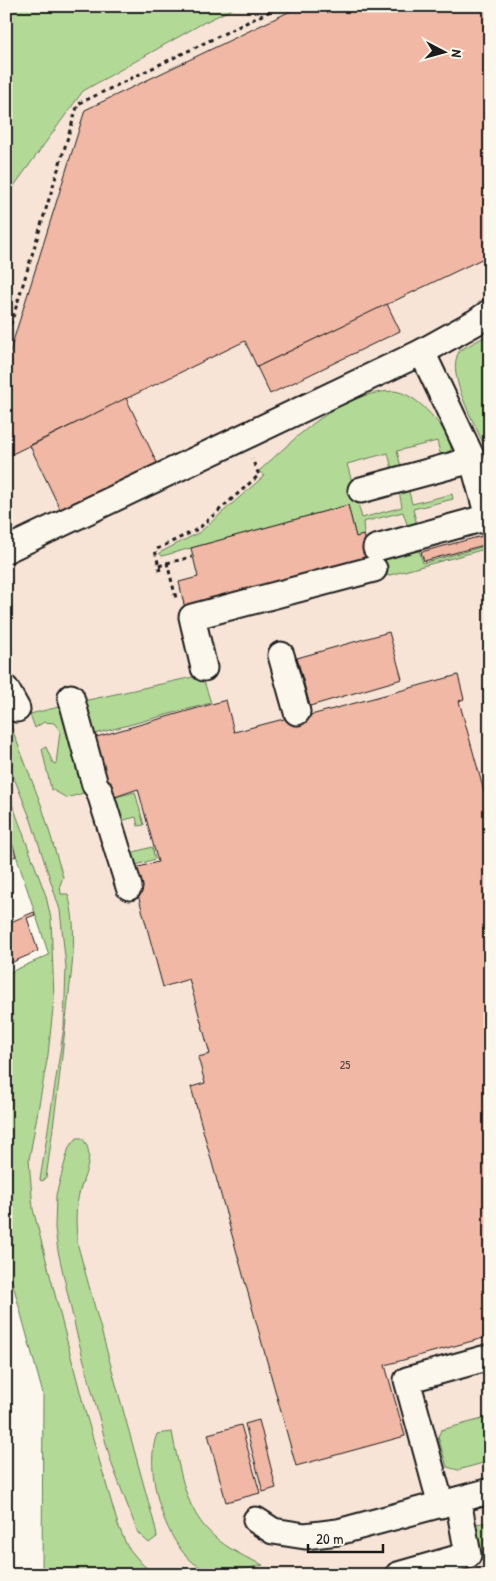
<svg xmlns="http://www.w3.org/2000/svg" width="496" height="1581" viewBox="0 0 496 1581" font-family="'Patrick Hand',sans-serif">
<style>
.built{fill:#f8e4d7}
.green{fill:#b2da96;stroke:#677b59}
.building{fill:#f0b8a5;stroke:#1c1c1c}
.lines{fill:none;stroke-linecap:round;stroke-linejoin:round}
.minor-casing{stroke:#1c1c1c;stroke-width:29}
.path{stroke:#1c1c1c;stroke-width:3;stroke-dasharray:4 4;stroke-linecap:butt}
.minor{stroke:#fbf7ec;stroke-width:25}
.tram{stroke:#1c1c1c;stroke-width:1}
.labels{text-anchor:middle;dominant-baseline:central;stroke-width:4;stroke-linejoin:round;paint-order:stroke}
.number-label{font-size:12px;fill:#51433e}
</style>
<rect width="100%" height="100%" fill="#fbf7ec"/>
<filter id="ink" filterUnits="userSpaceOnUse"><feTurbulence type="fractalNoise" baseFrequency=".02" numOctaves="2"/><feDisplacementMap in="SourceGraphic" scale="10" xChannelSelector="R" yChannelSelector="G"/><feConvolveMatrix kernelMatrix="1 2 1 2 8 2 1 2 1" color-interpolation-filters="sRGB"/></filter>
<g filter="url(#ink)">
<path class="built" d="M238,6H490V1575H42L43,1394L6,1259V974L49,955L6,825V197L83,91L203,23Z"/>
<g class="green">
<path d="M6,6H238L203,23L83,91L6,197Z"/>
<path d="M490,334V460C482,433 442,375 460,350Z"/>
<path d="M394,391C418,394 438,422 451,440V450L441,456L437,441L397,451L401,467L392,469L388,453L347,464L362,518L402,507L399,491L408,488L412,504L452,494L453,499L413,509L417,525L408,527L403,512L363,522L364,535L356,537L348,505L162,556L159,553L200,532L264,476L259,471C298,436 339,392 394,391Z"/>
<path d="M485,546V549L379,578L374,560L416,549L419,550L423,563Z"/>
<path d="M202,675L211,703L87,736L79,702Z"/>
<path d="M67,705L90,791L67,798L51,789L42,749L46,747L53,763L56,764L60,731L54,723L44,722L35,728L30,714Z"/>
<path d="M6,713L42,807L63,877L60,885L61,894H68C79,933 71,971 67,1011C61,1067 54,1123 46,1178L43,1181L40,1180L64,1027L66,967L60,910L31,820L6,758Z"/>
<path d="M6,787L46,896L51,919L54,999L48,1055L29,1160L33,1209L85,1411L118,1525L127,1546L142,1564L156,1575H42L43,1394L6,1259V974L49,955L6,825Z"/>
<path d="M135,792L144,825L138,826L136,817L116,822L112,807L118,805L116,797Z"/>
<path d="M152,847L155,859L130,867L123,855Z"/>
<path d="M77,1138H82C98,1156 81,1179 78,1199C75,1215 76,1230 78,1246L155,1526L157,1537L149,1543L138,1533L111,1462L77,1335L58,1251L55,1228L56,1195L69,1147Z"/>
<path d="M490,1417V1461L458,1470L447,1467L438,1437L441,1430Z"/>
<path d="M172,1432C186,1503 191,1535 263,1565C247,1568 225,1576 209,1571C167,1559 142,1471 157,1434Z"/>
<path d="M490,1522V1575H485L488,1573L475,1524Z"/>
</g>
<g class="building">
<path d="M301,6H490V255L257,367L245,341L6,457V364L85,110Z"/>
<path d="M387,304L400,331L270,394L257,367Z"/>
<path d="M126,398L159,467L62,513L30,446Z"/>
<path d="M348,505L356,537L364,535L371,560L185,609L179,582L198,577L191,548Z"/>
<path d="M482,536L484,545L424,561L421,552Z"/>
<path d="M389,632L402,679L310,706L297,658Z"/>
<path d="M458,675L464,699L459,701L490,813V1348L487,1337L385,1365L405,1436L296,1466L191,1087L205,1083L198,1057L210,1054L189,979L163,987L131,869L158,862L138,789L109,799L93,738L226,700L234,732L299,715L300,718Z"/>
<path d="M11,839L16,856L6,860V841Z"/>
<path d="M34,912L35,915L27,918L38,951L6,965V924Z"/>
<path d="M259,1420L276,1488L263,1492L245,1424Z"/>
<path d="M241,1425L260,1493L226,1502L208,1434Z"/>
</g>
<g class="lines">
<defs>
<g id="minor">
<path d="M422,352L472,458L490,524"/>
<path d="M361,490L472,460"/>
<path d="M376,548L488,517"/>
<path d="M6,550L422,352L476,322L490,312"/>
<path d="M281,655L297,712"/>
<path d="M204,668L192,617L374,569"/>
<path d="M6,689L17,709"/>
<path d="M71,697L95,785L99,790L129,887"/>
<path d="M441,1505L407,1380L490,1357"/>
<path d="M256,1520L273,1531L305,1536L338,1532L490,1491"/>
<path d="M398,1575L468,1555L458,1500"/>
</g>
</defs>
<use href="#minor" class="minor-casing"/>
<g class="path">
<path d="M6,340L78,104L281,6"/>
<path d="M167,563L192,557"/>
<path d="M159,566L167,563L176,598"/>
<path d="M160,571L155,550L198,529L259,475L252,459"/>
</g>
<use href="#minor" class="minor"/>
<path class="tram" d="M479,1507L490,1505"/>
</g>
</g>
<g class="labels">
<g class="number-label">
<text x="345" y="1064">25</text>
</g>
</g>
<rect width="496" height="1581" fill="none" stroke="#fbf7ec" stroke-width="25"/>
<rect x="12" y="12" width="471" height="1556" fill="none" stroke="#1c1c1c" stroke-width="2" filter="url(#ink)"/>
<g transform="translate(444 52) rotate(96)" stroke="#fbf7ec" stroke-width="4" paint-order="stroke">
<path d="M0-4L9 19L0 12L-9 19Z" fill="#1c1c1c"/>
<text y="-8" font-size="14" font-weight="bold" text-anchor="middle" fill="#1c1c1c">N</text>
</g>
<path d="M308 1544v8h75v-8" fill="none" stroke="#1c1c1c" stroke-width="2.5"/>
<text x="316" y="1544" font-size="15" fill="#1c1c1c" stroke="#fbf7ec" stroke-width="4" paint-order="stroke">20 m</text>
</svg>
